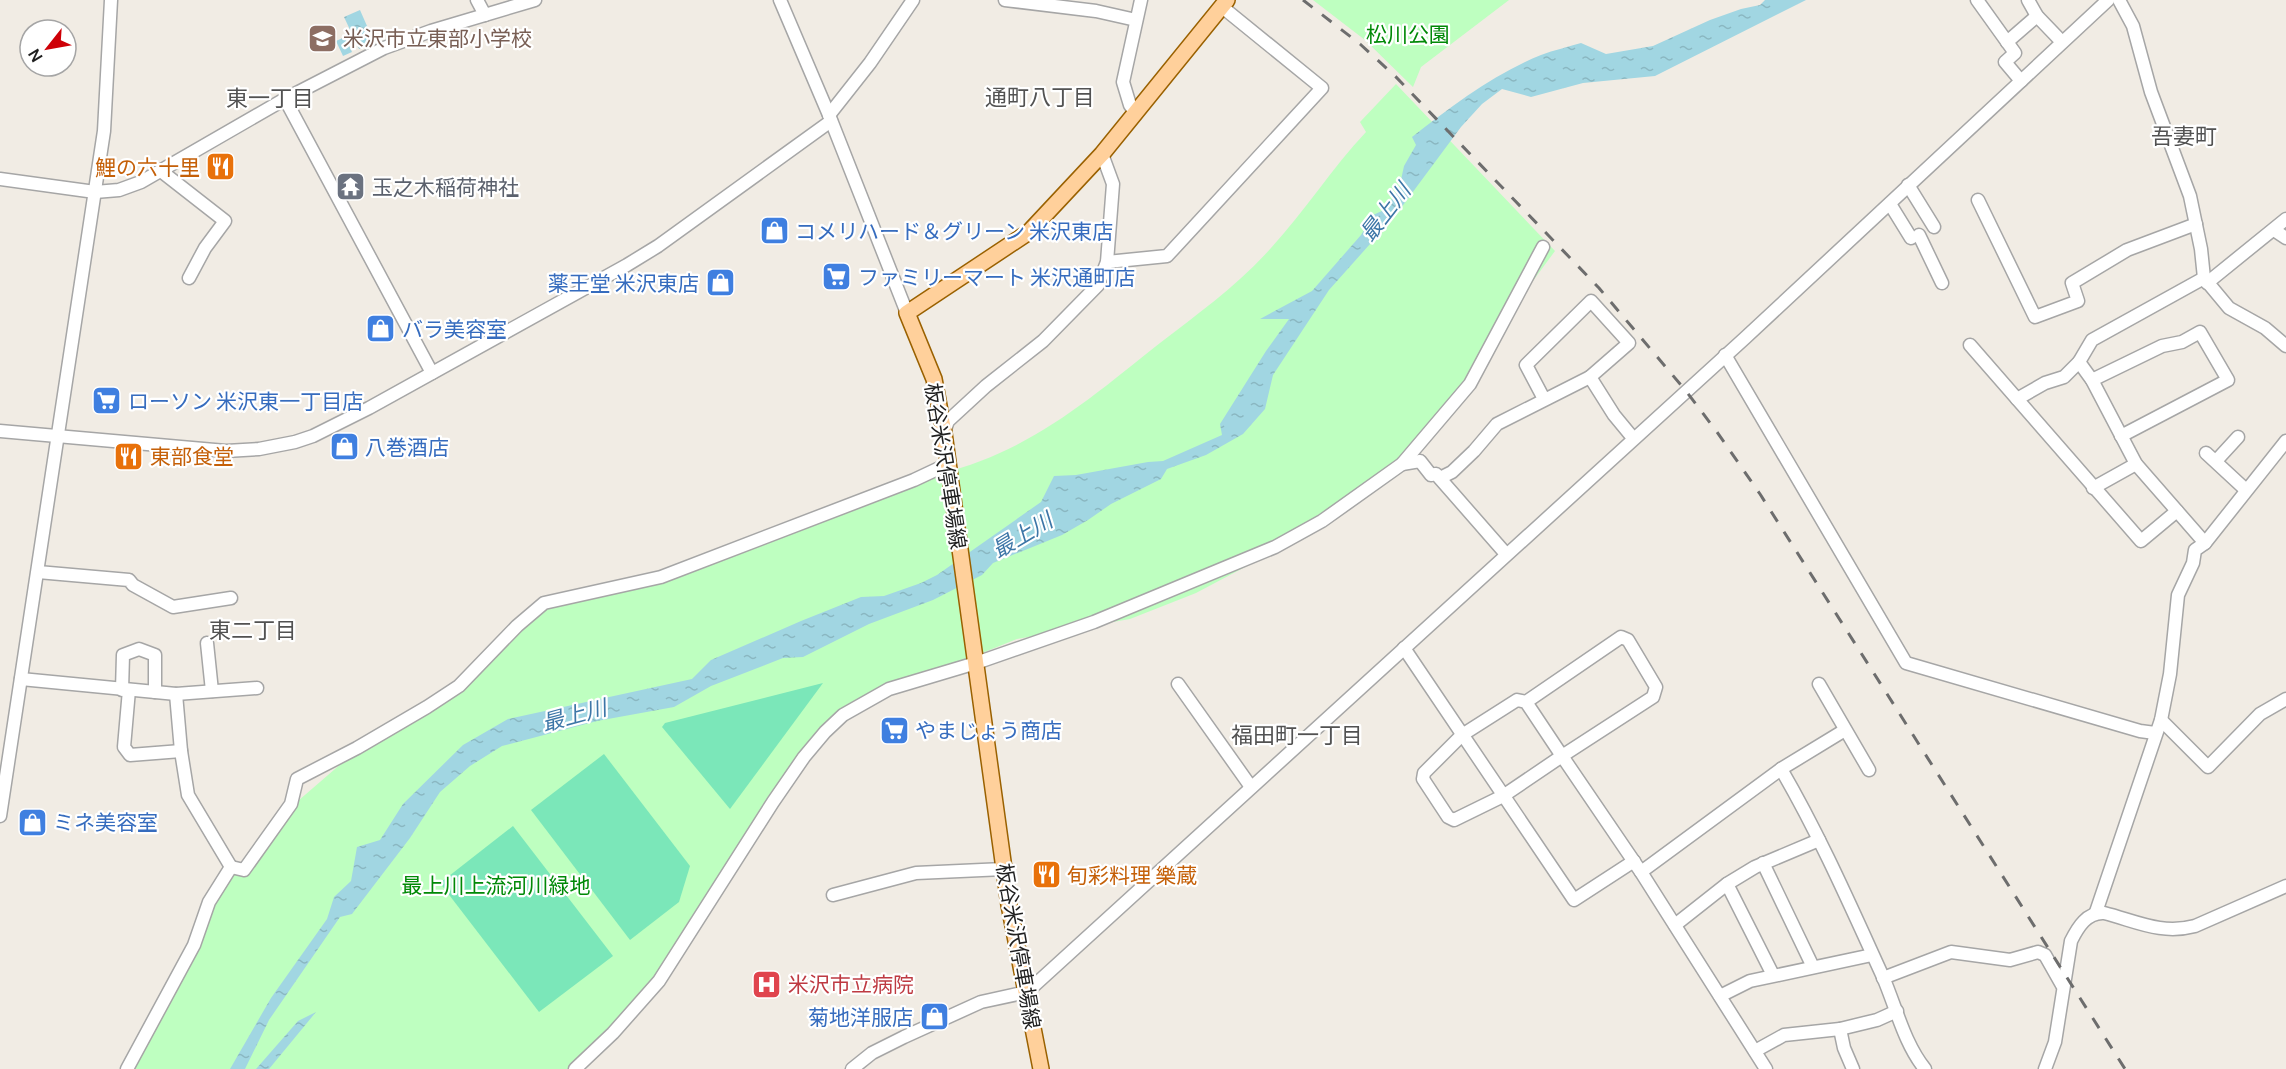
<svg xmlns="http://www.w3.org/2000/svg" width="2286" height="1069" viewBox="0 0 2286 1069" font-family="Manrope,'Noto Sans JP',sans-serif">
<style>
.park{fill:#beffc0}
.pitch{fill:#7be7b9}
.water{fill:url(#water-ripples)}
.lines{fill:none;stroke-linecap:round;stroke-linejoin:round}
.minor-casing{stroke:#a6a6a6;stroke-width:15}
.major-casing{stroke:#9a6100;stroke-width:18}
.minor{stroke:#fff;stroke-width:12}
.major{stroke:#ffd09b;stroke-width:15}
.rail{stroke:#6d6d6d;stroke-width:3;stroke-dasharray:12 12;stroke-linecap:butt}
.labels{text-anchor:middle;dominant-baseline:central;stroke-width:4.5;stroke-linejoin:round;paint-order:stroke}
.park-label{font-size:21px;fill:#018907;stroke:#fff}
.education-label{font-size:21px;fill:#785e54;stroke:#fff;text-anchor:start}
.food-label{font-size:21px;fill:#c56008;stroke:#fff;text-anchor:start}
.worship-label{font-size:21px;fill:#5b616d;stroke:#fff;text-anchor:start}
.shop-label{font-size:21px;fill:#366cbe;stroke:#fff;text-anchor:start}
.street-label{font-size:21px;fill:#1f1f1f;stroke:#fff}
.health-label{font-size:21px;fill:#be3a42;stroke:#fff;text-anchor:start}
.neighbourhood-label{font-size:22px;fill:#525252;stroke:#fff}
.water-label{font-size:22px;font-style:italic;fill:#3d76a7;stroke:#fff}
</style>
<defs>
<pattern id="water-ripples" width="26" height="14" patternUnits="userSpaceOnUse" patternTransform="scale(1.5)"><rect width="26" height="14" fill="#a1d6e2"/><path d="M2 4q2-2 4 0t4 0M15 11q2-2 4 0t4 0" fill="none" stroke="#8ab7c1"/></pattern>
</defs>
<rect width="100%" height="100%" fill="#f1ece4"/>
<g class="park">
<path d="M1313,0H1509L1421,67L1413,87L1365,40Z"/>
<path d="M1396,84L1555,251L1518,301L1473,386L1422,450L1324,525L1196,593L1130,619L1017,639L840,710L658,979L570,1069H131L214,901L232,871L246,872L291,807L357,750L429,710L545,607L661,580L939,474C1031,451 1088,400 1160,343C1199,313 1238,285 1271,248C1305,211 1332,168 1366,132L1360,122Z"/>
</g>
<g class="pitch">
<path d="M823,683L730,809L662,727L665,723Z"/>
<path d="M604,754L690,866L679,902L630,940L531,810Z"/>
<path d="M513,826L613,956L539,1012L440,883Z"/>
</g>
<g class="water">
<path d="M1765,0H1806L1655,76L1583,83L1531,97L1502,89L1482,104L1461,127L1395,216L1329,290L1273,375L1265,409L1243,434L1206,455L1167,469L1161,479L1111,504L1088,520L1062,535L993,563L982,575L933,600L869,624L803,657L783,658L711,686L674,707L597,721L502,746L470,766L440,792L410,838L352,914L340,917L269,1020L245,1069H230L271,998L327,919L334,897L351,881L357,847L380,840L403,804L463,745L508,719L692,679L711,660L801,621L861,597L884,596L921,583L937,575L1041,502L1054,476L1076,475L1148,462L1163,461L1222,435L1220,424L1266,351L1289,319H1260L1312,291L1361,235L1373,215L1384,210L1399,189L1404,166L1416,145L1412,137C1452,106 1494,74 1541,55C1554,50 1568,47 1581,43L1606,54L1653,46L1710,20L1741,9L1760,5Z"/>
<path d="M360,10L374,42L359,49L344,17Z"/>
<path d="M345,37L352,52L343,56L336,41Z"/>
<path d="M316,1012L269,1069H256L298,1021Z"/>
</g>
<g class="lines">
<defs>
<g id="minor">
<path d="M477,0L485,15"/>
<path d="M780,0L829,115L907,313"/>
<path d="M1005,0L1096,11L1136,20"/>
<path d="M1977,0L2015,53L2005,62L2021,81"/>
<path d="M2028,0L2037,16L2062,42"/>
<path d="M2119,0L2133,26L2151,92L2190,196L2201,249L2204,278L2229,308L2265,328L2286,346"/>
<path d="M2007,42L2037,16"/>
<path d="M285,99L432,373"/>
<path d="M1136,114L1130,105L1123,82L1141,0"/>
<path d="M829,115L870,63L913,0"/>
<path d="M161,171L225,221L205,248L189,278"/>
<path d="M0,179L95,192L119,190L141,182L285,99L384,48L431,31L535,0"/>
<path d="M1908,185L1934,227"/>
<path d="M1978,200L2035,317L2078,301L2072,283L2127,250L2196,224"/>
<path d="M1890,204L1911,238"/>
<path d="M2274,230L2286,238"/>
<path d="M1919,235L1942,283"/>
<path d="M1107,262L1167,256L1322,88L1221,6"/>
<path d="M2204,278L2092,340L2079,362L2092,380L2136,464L2205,543"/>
<path d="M2207,283L2286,219"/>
<path d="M1970,345L2141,541L2177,511"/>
<path d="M1725,355L1906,663L2140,731L2155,733"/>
<path d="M2092,380L2162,346L2182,342L2200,332L2228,380L2121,436"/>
<path d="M1544,399L1526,365L1591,301L1629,343L1590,377L1614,415L1633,438"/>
<path d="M2017,399L2045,383L2064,377L2079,362"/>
<path d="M0,431L226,451L259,449L295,442L313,436L369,408L627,265L658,246L831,121"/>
<path d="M944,432L948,421L986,386L1043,341L1098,285L1107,262L1113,184L1102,154"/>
<path d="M2206,453L2246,490"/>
<path d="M2216,461L2238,437"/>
<path d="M1402,464L1420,461L1431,475L1436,474L1506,554"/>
<path d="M1440,478L1452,472L1474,451L1497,424L1590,377"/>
<path d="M2093,488L2136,464"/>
<path d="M38,572L129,580L133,585L173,607L231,598"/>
<path d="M207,643L212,691"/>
<path d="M1404,648L1574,900L1634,861"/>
<path d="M21,679L176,694L257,688"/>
<path d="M1178,684L1251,787"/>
<path d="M1819,684L1869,770"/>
<path d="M122,690L123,655L139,649L155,655V692"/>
<path d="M129,690L124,747L130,755L181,751"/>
<path d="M176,694L181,751L188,795L231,867"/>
<path d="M1526,702L1562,756L1653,697L1656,687L1628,640L1621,637L1526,702L1517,700L1462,735L1424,773L1423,779L1448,817L1454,820L1503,796L1562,756L1641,872L1766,1069"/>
<path d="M2161,720L2208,767L2260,714L2286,699"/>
<path d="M1781,769C1820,836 1851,907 1883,977C1896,1007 1904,1043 1925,1069"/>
<path d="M0,816L104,131L111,0"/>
<path d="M1763,863L1813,967"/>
<path d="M231,867L244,870L291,804L297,779L357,748L427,707L459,686L517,626L544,603L661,577L914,480L948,464"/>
<path d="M1641,872L1781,769L1845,730"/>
<path d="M1727,884L1773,975"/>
<path d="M833,895L916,873L1004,869"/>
<path d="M2096,912L2161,720L2170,674L2178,595L2193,563L2195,550L2205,543L2286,441"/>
<path d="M1675,925L1727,884L1755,867L1819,840"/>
<path d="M1883,978L1951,952L2010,960L2038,952L2045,955L2062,985"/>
<path d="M1720,996L1750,981L1872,955"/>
<path d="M1840,1029L1844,1048L1853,1069"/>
<path d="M1755,1051L1784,1035L1840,1029L1877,1020L1897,1011"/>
<path d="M127,1069L194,945L209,902L231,867"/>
<path d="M575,1069L613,1033L659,981L773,802L804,757L825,732L843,715L889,689L976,663L1094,622L1275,547L1322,521L1402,464L1470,384L1543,247"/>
<path d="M852,1069L872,1053L904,1037L981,1002L1027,992L1745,338L2108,0"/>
<path d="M2045,1069L2055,1042L2071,941C2078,927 2087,912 2104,913C2136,921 2161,935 2195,926L2286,886"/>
</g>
<path id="major" d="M1041,1069L1009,905L944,433L934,379L907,313L1029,232L1102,154L1227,0"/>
</defs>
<use href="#minor" class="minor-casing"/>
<use href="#major" class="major-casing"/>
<use href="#minor" class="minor"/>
<use href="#major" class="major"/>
<path class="rail" d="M1303,0L1360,44L1395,76L1599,288L1686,391L1717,432L1760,494L1868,664L2125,1069"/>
</g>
<defs>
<symbol id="school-square" viewBox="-11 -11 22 22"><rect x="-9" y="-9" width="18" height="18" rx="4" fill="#8d6e63" stroke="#fff"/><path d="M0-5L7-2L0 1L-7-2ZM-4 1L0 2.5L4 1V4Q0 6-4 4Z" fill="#fff"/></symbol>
<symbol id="restaurant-square" viewBox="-11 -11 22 22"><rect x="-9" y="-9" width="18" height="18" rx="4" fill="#e8710a" stroke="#fff"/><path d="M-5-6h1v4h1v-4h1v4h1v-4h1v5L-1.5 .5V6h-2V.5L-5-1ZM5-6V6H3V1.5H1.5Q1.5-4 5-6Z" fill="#fff"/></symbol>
<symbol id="temple-square" viewBox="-11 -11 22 22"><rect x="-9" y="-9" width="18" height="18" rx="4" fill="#6b7280" stroke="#fff"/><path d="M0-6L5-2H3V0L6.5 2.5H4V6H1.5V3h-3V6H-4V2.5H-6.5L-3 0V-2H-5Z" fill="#fff"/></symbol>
<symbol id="shop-square" viewBox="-11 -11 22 22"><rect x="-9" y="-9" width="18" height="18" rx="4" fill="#3f7fe0" stroke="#fff"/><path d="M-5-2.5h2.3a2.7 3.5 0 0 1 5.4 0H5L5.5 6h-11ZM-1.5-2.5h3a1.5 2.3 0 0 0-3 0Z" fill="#fff"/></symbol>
<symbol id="supermarket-square" viewBox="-11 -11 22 22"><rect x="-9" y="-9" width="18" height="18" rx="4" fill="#3f7fe0" stroke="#fff"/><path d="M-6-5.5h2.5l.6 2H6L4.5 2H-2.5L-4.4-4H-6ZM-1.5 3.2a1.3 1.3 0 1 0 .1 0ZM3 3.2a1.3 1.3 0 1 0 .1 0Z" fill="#fff"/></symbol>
<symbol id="hospital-square" viewBox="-11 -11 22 22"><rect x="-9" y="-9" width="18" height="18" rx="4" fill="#e0444e" stroke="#fff"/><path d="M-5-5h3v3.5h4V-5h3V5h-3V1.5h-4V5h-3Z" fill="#fff"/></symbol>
</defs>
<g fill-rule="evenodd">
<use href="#school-square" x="306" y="22" width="33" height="33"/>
<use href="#restaurant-square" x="204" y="150" width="33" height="33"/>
<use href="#temple-square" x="334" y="170" width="33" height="33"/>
<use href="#shop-square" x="758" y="214" width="33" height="33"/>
<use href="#supermarket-square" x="820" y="260" width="33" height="33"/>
<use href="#shop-square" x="704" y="266" width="33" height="33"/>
<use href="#shop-square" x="364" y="312" width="33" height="33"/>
<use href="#supermarket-square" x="90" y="384" width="33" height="33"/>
<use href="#shop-square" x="328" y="430" width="33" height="33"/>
<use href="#restaurant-square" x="112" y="440" width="33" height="33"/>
<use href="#supermarket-square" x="878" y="714" width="33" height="33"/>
<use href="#shop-square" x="16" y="806" width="33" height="33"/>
<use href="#restaurant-square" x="1030" y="858" width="33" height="33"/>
<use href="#hospital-square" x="750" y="968" width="33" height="33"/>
<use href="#shop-square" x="918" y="1000" width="33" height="33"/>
</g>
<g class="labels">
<g class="park-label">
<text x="1408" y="34">松川公園</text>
<text x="496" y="885">最上川上流河川緑地</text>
</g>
<g class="education-label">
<text x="343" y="38">米沢市立東部小学校</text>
</g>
<g class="food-label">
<text x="200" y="167" text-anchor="end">鯉の六十里</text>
<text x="150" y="456">東部食堂</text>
<text x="1067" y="875">旬彩料理 樂蔵</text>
</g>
<g class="worship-label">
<text x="372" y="187">玉之木稲荷神社</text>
</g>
<g class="shop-label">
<text x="795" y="231">コメリハード＆グリーン 米沢東店</text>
<text x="858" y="277">ファミリーマート 米沢通町店</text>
<text x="699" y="283" text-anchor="end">薬王堂 米沢東店</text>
<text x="402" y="329">バラ美容室</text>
<text x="128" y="401">ローソン 米沢東一丁目店</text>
<text x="365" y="447">八巻酒店</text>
<text x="915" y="730">やまじょう商店</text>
<text x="53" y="822">ミネ美容室</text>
<text x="913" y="1017" text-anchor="end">菊地洋服店</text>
</g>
<g class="street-label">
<text transform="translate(946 466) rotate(81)">板谷米沢停車場線</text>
<text transform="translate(1019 946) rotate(80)">板谷米沢停車場線</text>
</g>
<g class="health-label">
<text x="788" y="984">米沢市立病院</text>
</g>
<g class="neighbourhood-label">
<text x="1040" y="97">通町八丁目</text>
<text x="270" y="98">東一丁目</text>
<text x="2184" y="136">吾妻町</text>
<text x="253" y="630">東二丁目</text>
<text x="1297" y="735">福田町一丁目</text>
</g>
<g class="water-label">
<text transform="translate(1385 212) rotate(-52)">最上川</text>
<text transform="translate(1022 535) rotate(-31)">最上川</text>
<text transform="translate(574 715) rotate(-15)">最上川</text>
</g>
</g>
<g transform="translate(48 48) rotate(239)"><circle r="28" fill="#ffffff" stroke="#a5a5a5" stroke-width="1.5"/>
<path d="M0-4.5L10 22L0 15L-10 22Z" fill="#ce0007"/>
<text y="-9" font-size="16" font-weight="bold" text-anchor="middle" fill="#1f1f1f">N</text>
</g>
</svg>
